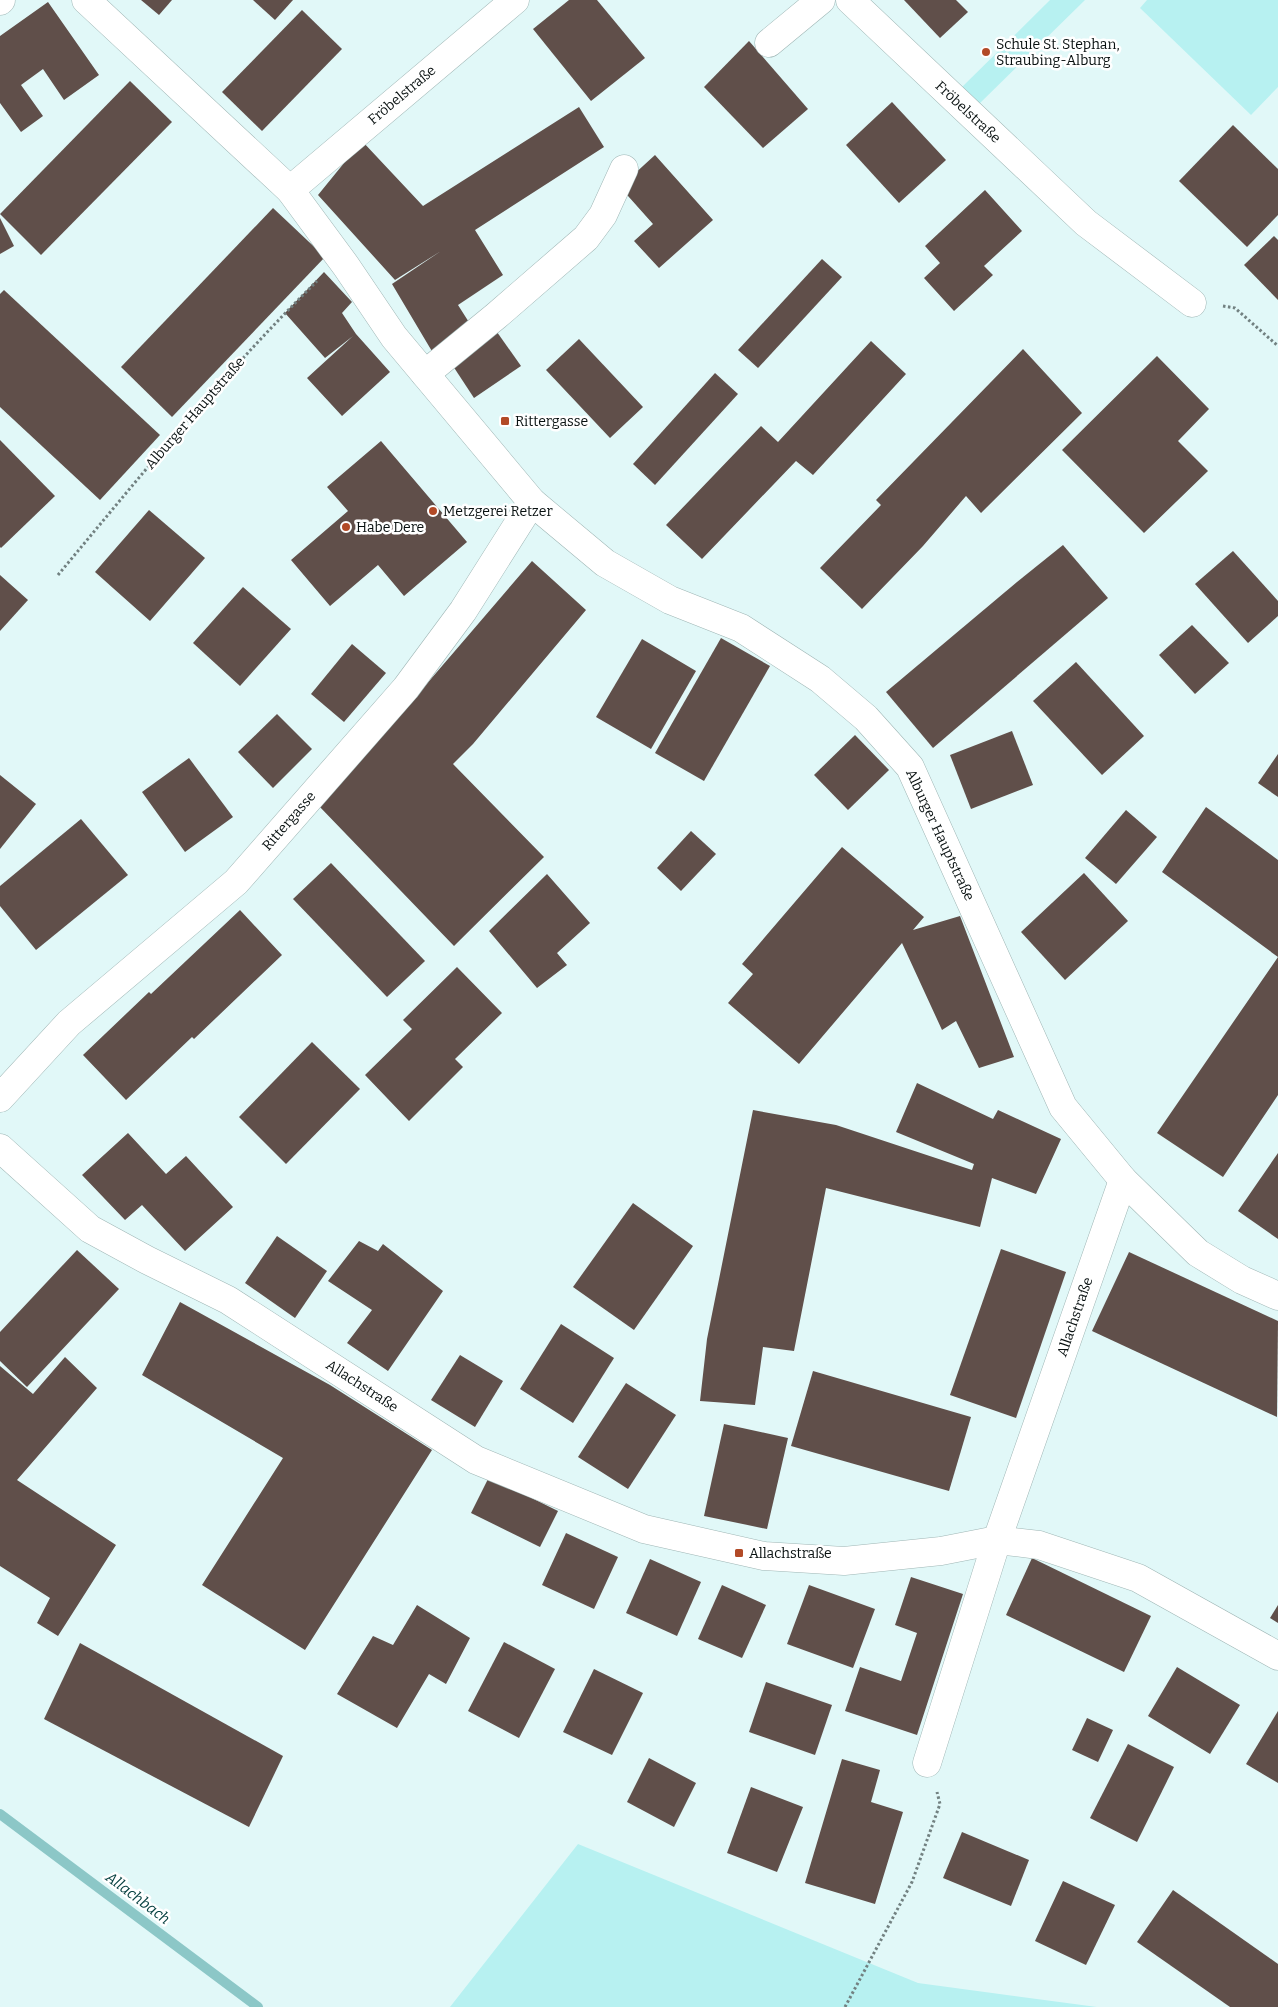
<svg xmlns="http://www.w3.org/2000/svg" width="1278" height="2007" viewBox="0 0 1278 2007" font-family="Bitter,serif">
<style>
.green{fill:#b7f1f1}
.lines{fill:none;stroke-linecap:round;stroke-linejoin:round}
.stream{stroke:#8cc7c7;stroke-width:10}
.building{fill:#604f4a}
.minor-casing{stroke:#9fb6b5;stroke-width:29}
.path{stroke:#728181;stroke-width:3;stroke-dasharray:2.5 2.5;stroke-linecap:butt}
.minor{stroke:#fff;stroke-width:28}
.poi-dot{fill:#b24a27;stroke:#fff;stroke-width:2}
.labels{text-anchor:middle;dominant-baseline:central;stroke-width:5;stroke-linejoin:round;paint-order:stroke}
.poi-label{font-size:14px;fill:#081010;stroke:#fff;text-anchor:start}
.street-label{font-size:14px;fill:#081010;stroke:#fff}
.water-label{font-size:15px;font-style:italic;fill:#074141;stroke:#fff}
</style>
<rect width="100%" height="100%" fill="#e1f8f8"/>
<g class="green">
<path d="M1050,0H1085L976,107L959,90Z"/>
<path d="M1147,0H1278V87L1251,115L1140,8Z"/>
<path d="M578,1844L918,1983L1097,2007H450Z"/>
</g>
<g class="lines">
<path class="stream" d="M0,1814L258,2007"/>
</g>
<g class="building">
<path d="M141,0H172L159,15Z"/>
<path d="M253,0H293L275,20Z"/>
<path d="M569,0H597L645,58L591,101L533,29Z"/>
<path d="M904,0H956L968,12L940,38Z"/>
<path d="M48,2L99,75L64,100L43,69L21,85L43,116L21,132L0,103V36Z"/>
<path d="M302,10L342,49L262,131L222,92Z"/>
<path d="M749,41L808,109L763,148L704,87Z"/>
<path d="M130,81L172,122L41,255L0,214Z"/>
<path d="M892,102L946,160L899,203L846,145Z"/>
<path d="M579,107L604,147L475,230L503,275L458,305L472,327L433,353L392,284L441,251L395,280L318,195L362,141L423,206Z"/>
<path d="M1233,125L1278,169V215L1247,247L1179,181Z"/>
<path d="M655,155L713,220L659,268L634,241L653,224L620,187Z"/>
<path d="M985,190L1022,231L984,266L993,275L954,311L924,278L940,263L925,246Z"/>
<path d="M273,208L325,257L172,417L121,367Z"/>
<path d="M0,218L14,246L0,254Z"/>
<path d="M1274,236L1278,240V300L1244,265Z"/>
<path d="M822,259L842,277L758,368L738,350Z"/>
<path d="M324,272L352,302L342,313L356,334L390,372L342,416L307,378L353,336L325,358L285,313Z"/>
<path d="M4,290L160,435L100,500L0,407V294Z"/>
<path d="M497,332L521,366L474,398L451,363Z"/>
<path d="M579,339L643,407L610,438L546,370Z"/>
<path d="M871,341L906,374L813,475L796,461L702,559L666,525L761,426L778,442Z"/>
<path d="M1023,349L1082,413L981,513L966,496L923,546L862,609L820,568L881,505L876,500Z"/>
<path d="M1157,356L1209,409L1178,441L1208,471L1144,533L1062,450Z"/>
<path d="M715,373L738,394L655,485L633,464Z"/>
<path d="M0,440L55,496L1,548L0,547Z"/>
<path d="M381,441L467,542L404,596L378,565L330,606L291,560L348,511L327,487Z"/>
<path d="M149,510L205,558L150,621L95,572Z"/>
<path d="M1063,545L1108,598L933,748L886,692L1017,582Z"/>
<path d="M1233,551L1278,601V616L1248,643L1195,584Z"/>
<path d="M532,561L586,610L473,744L453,764L544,857L454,946L318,805L418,694Z"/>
<path d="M0,575L28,600L0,631Z"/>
<path d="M243,587L291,629L240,686L193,643Z"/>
<path d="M1192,625L1229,663L1195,694L1159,655Z"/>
<path d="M721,638L770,666L704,781L655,753Z"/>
<path d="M642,639L696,671L651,749L596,717Z"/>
<path d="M352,644L386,673L344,722L311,694Z"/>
<path d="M1076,662L1144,736L1102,775L1033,701Z"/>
<path d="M277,714L312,749L273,788L238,752Z"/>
<path d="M1012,731L1033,785L971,809L950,755Z"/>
<path d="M855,735L889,770L848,810L814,775Z"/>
<path d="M1278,754V797L1258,783Z"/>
<path d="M189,758L233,817L185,852L142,792Z"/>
<path d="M0,775L36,804L0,849Z"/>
<path d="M1206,807L1278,860V1095L1223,1177L1157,1133L1278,957L1162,872Z"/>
<path d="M1126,810L1157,837L1116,884L1085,858Z"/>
<path d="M81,819L128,875L36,950L0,906V886Z"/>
<path d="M691,831L716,854L681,891L657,868Z"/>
<path d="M842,847L924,917L913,930L960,916L1014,1057L979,1068L956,1021L942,1030L902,943L799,1064L728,1003L753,974L742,964Z"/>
<path d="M331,863L425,961L387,997L293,899Z"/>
<path d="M1084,873L1128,921L1065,980L1021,932Z"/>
<path d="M547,874L590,923L557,953L567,965L537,988L489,931Z"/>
<path d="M240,910L282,955L194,1039L192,1037L126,1100L83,1055L149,992L151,994Z"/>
<path d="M457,967L502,1013L455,1059L463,1067L409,1121L365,1075L412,1029L403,1020Z"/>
<path d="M312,1042L360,1089L286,1164L239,1117Z"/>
<path d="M917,1083L993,1119L998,1110L1061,1139L1036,1194L992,1178L980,1227L826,1188L794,1351L763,1347L755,1405L700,1401L707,1339L753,1110L836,1125L972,1170L974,1164L896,1132Z"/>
<path d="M128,1133L166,1174L186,1156L233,1207L185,1251L142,1205L125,1220L82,1175Z"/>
<path d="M1278,1153V1239L1238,1211Z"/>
<path d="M633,1203L693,1246L634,1330L573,1287Z"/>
<path d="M277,1236L327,1271L295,1318L245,1283Z"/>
<path d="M359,1241L378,1251L383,1244L443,1291L388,1371L347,1343L372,1310L328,1281Z"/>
<path d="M1001,1249L1066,1272L1016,1418L950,1395Z"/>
<path d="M77,1250L119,1289L27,1387L0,1361V1332Z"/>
<path d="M1129,1252L1278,1321L1277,1417L1092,1331Z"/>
<path d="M180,1302L330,1385L432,1450L305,1650L202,1585L283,1458L142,1375Z"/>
<path d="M561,1324L614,1358L573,1423L520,1389Z"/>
<path d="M460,1355L503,1381L475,1427L431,1400Z"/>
<path d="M65,1357L97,1388L17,1480L116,1545L58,1636L37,1623L50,1598L0,1566V1366L33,1394Z"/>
<path d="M813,1371L971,1417L949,1491L791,1446Z"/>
<path d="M626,1383L676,1415L628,1489L578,1457Z"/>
<path d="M724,1424L788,1438L767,1529L704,1516Z"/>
<path d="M489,1477L558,1511L540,1547L471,1513Z"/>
<path d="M566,1533L618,1557L594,1609L542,1585Z"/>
<path d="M1032,1558L1151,1616L1124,1672L1006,1615Z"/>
<path d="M650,1559L701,1582L677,1636L626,1613Z"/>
<path d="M911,1577L963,1594L917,1735L845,1711L860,1667L901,1681L917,1633L895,1625Z"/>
<path d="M722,1585L766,1605L742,1658L698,1639Z"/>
<path d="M809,1585L875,1609L853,1668L787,1644Z"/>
<path d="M417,1605L470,1638L446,1684L429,1674L397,1728L337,1694L373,1636L393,1645Z"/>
<path d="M1278,1605V1623L1270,1618Z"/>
<path d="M504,1642L555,1669L519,1738L468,1711Z"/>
<path d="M80,1643L283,1756L249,1827L44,1719Z"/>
<path d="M1177,1667L1240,1705L1210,1754L1148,1716Z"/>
<path d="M594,1669L643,1693L612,1755L563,1732Z"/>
<path d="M766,1682L832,1705L815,1755L749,1732Z"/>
<path d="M1278,1711V1783L1246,1764Z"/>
<path d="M1087,1718L1113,1730L1098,1762L1072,1750Z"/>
<path d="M1128,1744L1174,1767L1137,1842L1090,1818Z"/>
<path d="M649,1758L696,1783L674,1827L627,1802Z"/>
<path d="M842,1759L880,1770L871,1802L903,1812L875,1904L805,1883Z"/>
<path d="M751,1787L803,1807L777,1872L727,1853Z"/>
<path d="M962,1832L1029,1860L1011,1906L943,1878Z"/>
<path d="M1063,1881L1115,1905L1086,1965L1035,1941Z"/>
<path d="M1173,1890L1278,1964V2007H1230L1137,1942Z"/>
</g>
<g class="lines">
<defs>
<g id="minor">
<path d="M86,0L290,190L346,266L394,337L532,502L605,563L670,600L741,628L820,679L866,718L910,767L1063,1107L1123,1180L1198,1253L1242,1280L1278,1296"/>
<path d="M850,0L1086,223L1192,303"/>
<path d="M0,1L1,0"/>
<path d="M769,43L821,0"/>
<path d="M290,190L515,0"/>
<path d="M425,374L496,316L586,238L603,215L624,169"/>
<path d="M0,1098L69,1023L236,882L406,688L463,611L532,502"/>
<path d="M0,1148L90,1229L147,1260L228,1300L476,1460L644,1529L764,1556L844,1561L941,1551L997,1540L1039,1545L1138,1578L1278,1656"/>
<path d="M927,1763L997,1540L1123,1180"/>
</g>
</defs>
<use href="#minor" class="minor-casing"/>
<g class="path">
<path d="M1223,306L1235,308L1278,346"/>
<path d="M58,575C142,474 224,373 317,281"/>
<path d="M845,2007L912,1882L940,1804L937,1792"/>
</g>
<use href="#minor" class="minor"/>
</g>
<g class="poi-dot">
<circle cx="986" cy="52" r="5"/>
<rect x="500" y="416" width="10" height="10" rx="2.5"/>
<circle cx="433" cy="511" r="5"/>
<circle cx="346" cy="527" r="5"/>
<rect x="734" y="1548" width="10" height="10" rx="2.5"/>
</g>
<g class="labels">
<g class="poi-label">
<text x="996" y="44">Schule St. Stephan,<tspan x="996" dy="16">Straubing-Alburg</tspan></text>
<text x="515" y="421">Rittergasse</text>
<text x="443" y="511">Metzgerei Retzer</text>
<text x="356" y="527">Habe Dere</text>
<text x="749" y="1553">Allachstraße</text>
</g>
<g class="street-label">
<text transform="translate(402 95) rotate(-40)">Fröbelstraße</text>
<text transform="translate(968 112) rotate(43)">Fröbelstraße</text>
<text transform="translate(195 413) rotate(-49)">Alburger Hauptstraße</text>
<text transform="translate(289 821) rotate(-49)">Rittergasse</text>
<text transform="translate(940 835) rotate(65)">Alburger Hauptstraße</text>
<text transform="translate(1075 1317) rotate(-71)">Allachstraße</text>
<text transform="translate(362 1386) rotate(33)">Allachstraße</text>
</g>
<g class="water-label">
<text transform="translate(138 1898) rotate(37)">Allachbach</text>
</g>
</g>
</svg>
